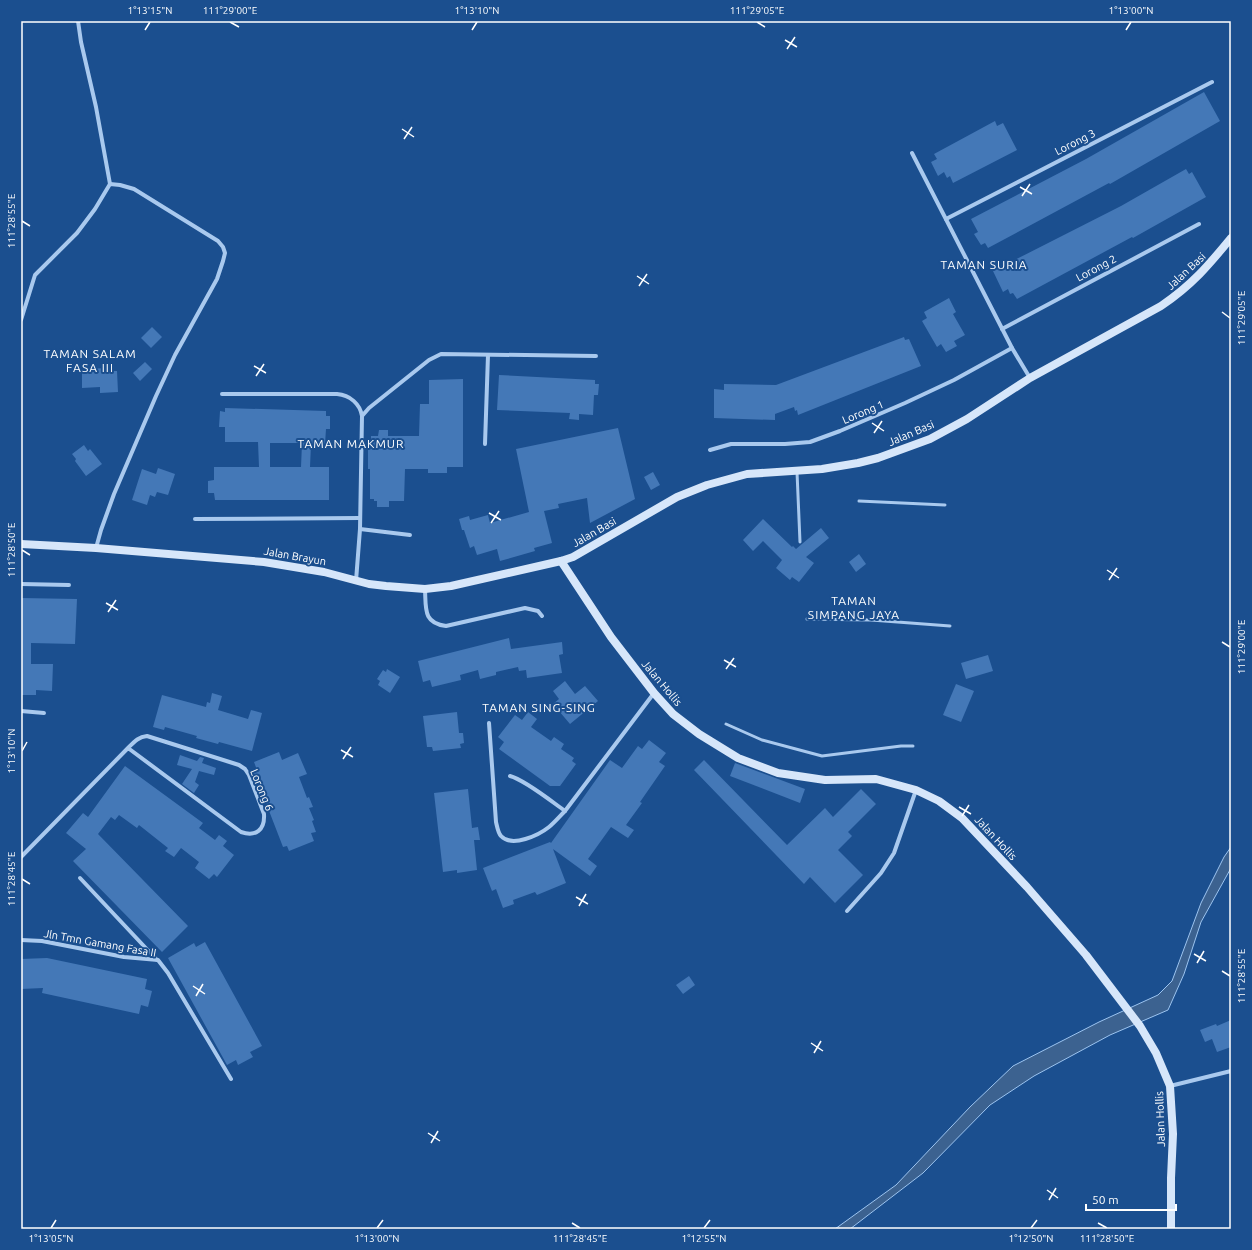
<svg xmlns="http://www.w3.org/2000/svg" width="1252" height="1250" viewBox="0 0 1252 1250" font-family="Ubuntu,sans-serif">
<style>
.water{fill:#3c6290;stroke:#9cc4f0}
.building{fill:#4478b7;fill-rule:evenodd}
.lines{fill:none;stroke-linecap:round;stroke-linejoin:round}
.lane{stroke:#a9c9ee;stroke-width:3}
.street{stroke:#a9c9ee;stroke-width:4}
.secondary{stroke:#d6e6fa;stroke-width:8}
.ticks{fill:none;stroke:#fff;stroke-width:1.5}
.labels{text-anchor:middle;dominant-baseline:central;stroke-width:4;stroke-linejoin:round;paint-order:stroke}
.street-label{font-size:11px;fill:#fff;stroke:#1b4f8f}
.neighbourhood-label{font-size:12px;letter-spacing:1px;fill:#fff;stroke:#1b4f8f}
.neatline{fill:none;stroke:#fff;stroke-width:1.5}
.ticks-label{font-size:10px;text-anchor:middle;fill:#fff}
</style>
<rect width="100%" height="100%" fill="#1b4f8f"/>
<path class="water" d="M1231,847V868L1201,922L1184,974L1168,1010L1110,1035L1034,1076L990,1105L923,1173L850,1229H835L896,1185L970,1107L1013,1066L1099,1022L1158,995L1172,981L1201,903L1224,857Z"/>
<g class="building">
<path d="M1204,92L1220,121L1110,184L1109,183L988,248L985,243L981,245L974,234L978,232L971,219L1086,159Z"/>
<path d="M995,121L997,126L1003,123L1017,150L953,183L950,176L947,178L944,172L938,176L931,162L937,159L934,154Z"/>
<path d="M1186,169L1189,174L1192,172L1206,197L1133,238L1132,237L1017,299L1013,293L1010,294L1008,289L1003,292L993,271L1121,206Z"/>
<path d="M949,298L956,312L953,314L965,335L954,341L957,346L946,352L941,344L937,347L922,321L927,318L924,312Z"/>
<path d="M152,327L162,337L151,348L141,338Z"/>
<path d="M904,337L905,340L909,339L921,366L798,415L797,410L795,411L794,407L775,414V420L714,418V389L724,390V384L776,385Z"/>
<path d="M145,362L152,369L140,381L133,373Z"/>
<path d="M111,368V371H117L118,392L100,393V387L82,388V369Z"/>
<path d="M499,375L595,380V384H599L598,395H594L593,415L579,414V420L569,419L570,413L497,410Z"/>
<path d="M463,379V467H447V473H428V469H405L404,501H389V507H377V501H374V499H370V469H368V447H371V436H378L379,430H388V436H419L420,404H429V380Z"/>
<path d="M225,408L326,411V416H330V429H326L325,444H311L310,467H329V500H215L214,493H208V481L214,480V467H259L258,442H225V427H219L220,411L225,412ZM270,443H302L301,467H270Z"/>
<path d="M618,428L635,499L590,523L587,498L558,504L559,508L544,511L552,543L534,548L535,551L500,561L497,549L477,555L474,546L470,548L464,530H462L459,519L469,516L470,520L488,515L490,523L529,512L516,449Z"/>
<path d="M84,445L88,451L90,449L102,464L86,476L75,461L76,459L72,454Z"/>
<path d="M158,468L175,474L168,495L157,492L155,497L150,495L147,505L132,500L142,469L156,474Z"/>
<path d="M653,472L660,485L651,490L644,477Z"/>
<path d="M763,519L792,547L793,546L796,549L821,528L829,538L806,557L814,563L799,582L792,577L790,580L776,568L782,560L763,541L753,551L743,540Z"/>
<path d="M859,554L866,564L856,572L849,562Z"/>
<path d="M21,598L77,599L75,644L31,643V664H53L52,691L36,690V695H21Z"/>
<path d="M509,638L511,649L562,642L563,654L559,655L562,673L527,678L526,670L519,671L518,667L496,672V675L480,679L478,670L460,675L461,680L432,687L430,680L423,682L418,661Z"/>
<path d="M988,655L993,671L966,679L961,663Z"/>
<path d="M387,669L400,677L390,693L378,685L380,681L377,679L383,670L386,672Z"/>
<path d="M565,681L575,694L585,686L598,701L570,724L553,704L559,699L553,691Z"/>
<path d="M956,684L974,691L961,722L943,715Z"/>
<path d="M212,693L222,696L218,710L248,719L251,710L262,713L252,751L219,742L218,744L196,738L197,736L165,727L164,730L153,727L162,695L206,707L207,702L210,703Z"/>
<path d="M457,712L459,733H463L464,743L460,744L461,748L433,751L432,747H427L423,716Z"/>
<path d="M528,712L537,719L531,727L551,741L554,737L564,744L561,749L574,758L572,761L576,764L560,786H550L499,749L504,742L498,737L515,715L522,720Z"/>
<path d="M649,740L666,753L659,762L665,766L640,802L642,803L626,825L634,830L628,838L611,827L588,859L597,866L590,876L553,849L566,883L537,895L535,892L513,900L514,904L503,908L496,889L492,891L483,868L550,842L551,843L610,760L622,768L638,746L642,749Z"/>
<path d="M279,752L282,760L298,753L307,774L299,777L307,798L309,797L313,807L309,808L314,820L312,821L316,832L311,833L314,841L289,851L287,846L283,847L266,803L264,804L252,773L257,770L254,762Z"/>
<path d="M180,755L197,761L200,757L204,758L202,763L216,768L214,775L199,771L195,782L199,785L194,793L182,784L192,769L177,765Z"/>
<path d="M704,760L787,845L825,808L833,817L861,789L876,804L848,832L852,836L838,850L863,875L835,903L810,877L804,884L694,770Z"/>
<path d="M735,763L805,789L800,803L730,776Z"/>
<path d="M125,766L203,823L199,828L215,840L219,835L227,841L223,846L234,855L217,877L214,874L209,879L195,868L199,862L181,848L174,857L165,851L168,848L139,825L137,828L119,815L115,820L111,817L98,834L188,926L162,952L73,861L86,849L66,833L83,813L88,817Z"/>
<path d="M468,789L472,828L478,827L480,840H474L477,870L457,873V870L443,872L434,793Z"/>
<path d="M205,942L262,1046L250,1052L253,1057L238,1065L236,1060L227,1065L168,958L194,943L196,947Z"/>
<path d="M47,958L147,979L145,989L152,991L148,1007L141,1005L139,1014L42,993L43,988L21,989V959Z"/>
<path d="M689,976L695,985L683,994L676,985Z"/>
<path d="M1231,1020V1047L1217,1052L1212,1039L1205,1042L1200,1030L1216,1024L1217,1026Z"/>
</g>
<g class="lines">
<g class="lane">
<path d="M797,472L800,542"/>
<path d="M859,501L945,505"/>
<path d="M807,619L871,620L950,626"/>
<path d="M726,724L762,740L822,756L901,746H913"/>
</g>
<g class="street">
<path d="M78,21L81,42L96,107L110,184"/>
<path d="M912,153L1012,348L1030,378"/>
<path d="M946,219L1212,82"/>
<path d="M21,320L35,275L77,233L95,209L110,184L120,185L134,189L218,241L223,247L225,253L223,261L217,279L175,355L156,396L114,494L101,530L96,548"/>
<path d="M1002,329L1199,224"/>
<path d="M222,394H337C350,395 360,404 362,416L360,529L356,581"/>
<path d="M362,416L369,408L429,360L441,354L596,356"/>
<path d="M485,444L488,355"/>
<path d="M710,450L731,444H785L810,442L840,431L905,403L954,380L1012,348"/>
<path d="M195,519L360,518"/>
<path d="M360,529L410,535"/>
<path d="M21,584L69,585"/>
<path d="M425,589C426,609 423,623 446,626L525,608L538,611L542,616"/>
<path d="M21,711L44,713"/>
<path d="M489,723L496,822C497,826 498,833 501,836C512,848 539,835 549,827C555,822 560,816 565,811L654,693"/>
<path d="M510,776C525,780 551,801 565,811"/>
<path d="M21,857L128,748C134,742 138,737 147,736L239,765L245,769L249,775L264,814C265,830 256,837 241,832L128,748"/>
<path d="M80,878L157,960"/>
<path d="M847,911L881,873L894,853L916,790"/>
<path d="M21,940L42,941L124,957L158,960L168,973L231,1079"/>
<path d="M1170,1086L1231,1071"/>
</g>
<g class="secondary">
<path d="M21,544L96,548L264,562L324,572L369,584L386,586L425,589L451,586L561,561L573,557L677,497L707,485L747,474L822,469L858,463L878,458L930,439L967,419L1030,378L1161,306C1192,285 1208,266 1231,238"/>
<path d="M561,561L611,637L654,693L673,714L699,734L738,758L778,773L825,780L876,779L916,790L939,801L962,818L1027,887L1086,955L1140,1026L1156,1053L1170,1086L1173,1134L1171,1178V1229"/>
</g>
</g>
<path class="ticks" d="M230,22L239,27M757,22L765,27M145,30L150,22M472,30L477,22M1126,30L1131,22M785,40L797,47M787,49L795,37M402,129L414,137M404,139L412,127M1020,187L1032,194M1022,196L1030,184M22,221L30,226M637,276L649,284M639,286L647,274M1222,312L1230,318M254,366L266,373M256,376L264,364M872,423L884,431M874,433L882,421M489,513L501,520M491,523L499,511M22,550L30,555M1107,570L1119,578M1109,580L1117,568M106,603L118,610M108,612L116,600M1222,642L1230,647M724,660L736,667M726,669L734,658M341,750L353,757M22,751L27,742M343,759L351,747M959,807L971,814M962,816L969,805M22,879L30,884M576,897L588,904M579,906L586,894M1194,954L1206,961M1197,963L1204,951M1222,971L1230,976M193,986L205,994M196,996L203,984M811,1043L823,1051M814,1053L821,1041M428,1133L440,1141M431,1143L438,1131M1047,1190L1058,1198M1049,1200L1056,1188M572,1223L580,1228M1098,1223L1107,1228M51,1228L56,1220M377,1228L383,1220M704,1228L710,1220M1031,1228L1037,1220"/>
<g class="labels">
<g class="street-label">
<text transform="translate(1075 142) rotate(-27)">Lorong 3</text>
<text transform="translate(1096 268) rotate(-28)">Lorong 2</text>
<text transform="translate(1186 271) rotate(-43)">Jalan Basi</text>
<text transform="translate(863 412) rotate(-23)">Lorong 1</text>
<text transform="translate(911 433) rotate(-23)">Jalan Basi</text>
<text transform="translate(594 532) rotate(-30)">Jalan Basi</text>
<text transform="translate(295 556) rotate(10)">Jalan Brayun</text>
<text transform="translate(662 683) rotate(50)">Jalan Hollis</text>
<text transform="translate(262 790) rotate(68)">Lorong 6</text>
<text transform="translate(996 838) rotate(47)">Jalan Hollis</text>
<text transform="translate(100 943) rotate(10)">Jln Tmn Gamang Fasa II</text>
<text transform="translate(1160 1119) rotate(-92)">Jalan Hollis</text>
</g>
<g class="neighbourhood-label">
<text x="984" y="264">TAMAN SURIA</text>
<text x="90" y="353">TAMAN SALAM<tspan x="90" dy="14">FASA III</tspan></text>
<text x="351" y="443">TAMAN MAKMUR</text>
<text x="854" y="600">TAMAN<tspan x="854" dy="14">SIMPANG JAYA</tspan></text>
<text x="539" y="707">TAMAN SING-SING</text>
</g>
</g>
<rect width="1252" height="1250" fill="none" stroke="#1b4f8f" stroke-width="44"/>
<path d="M1086 1204v6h90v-6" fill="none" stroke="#ffffff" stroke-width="2"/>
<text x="1092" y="1204" font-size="12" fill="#ffffff" stroke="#1b4f8f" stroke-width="3" paint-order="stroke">50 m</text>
<rect x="22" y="22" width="1208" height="1206" class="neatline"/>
<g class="ticks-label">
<text x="150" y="14">1°13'15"N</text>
<text x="230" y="14">111°29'00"E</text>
<text x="477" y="14">1°13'10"N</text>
<text x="757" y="14">111°29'05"E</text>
<text x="1131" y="14">1°13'00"N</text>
<text transform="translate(11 221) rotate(-90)" y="4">111°28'55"E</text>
<text transform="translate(1241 318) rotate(-90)" y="4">111°29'05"E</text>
<text transform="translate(11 550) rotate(-90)" y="4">111°28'50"E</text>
<text transform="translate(1241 647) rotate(-90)" y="4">111°29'00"E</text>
<text transform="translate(11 751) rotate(-90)" y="4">1°13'10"N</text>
<text transform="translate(11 879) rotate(-90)" y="4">111°28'45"E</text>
<text transform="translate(1241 976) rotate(-90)" y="4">111°28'55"E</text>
<text x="51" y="1242">1°13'05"N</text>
<text x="377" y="1242">1°13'00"N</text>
<text x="580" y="1242">111°28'45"E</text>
<text x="704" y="1242">1°12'55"N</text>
<text x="1031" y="1242">1°12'50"N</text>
<text x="1107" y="1242">111°28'50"E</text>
</g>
</svg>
